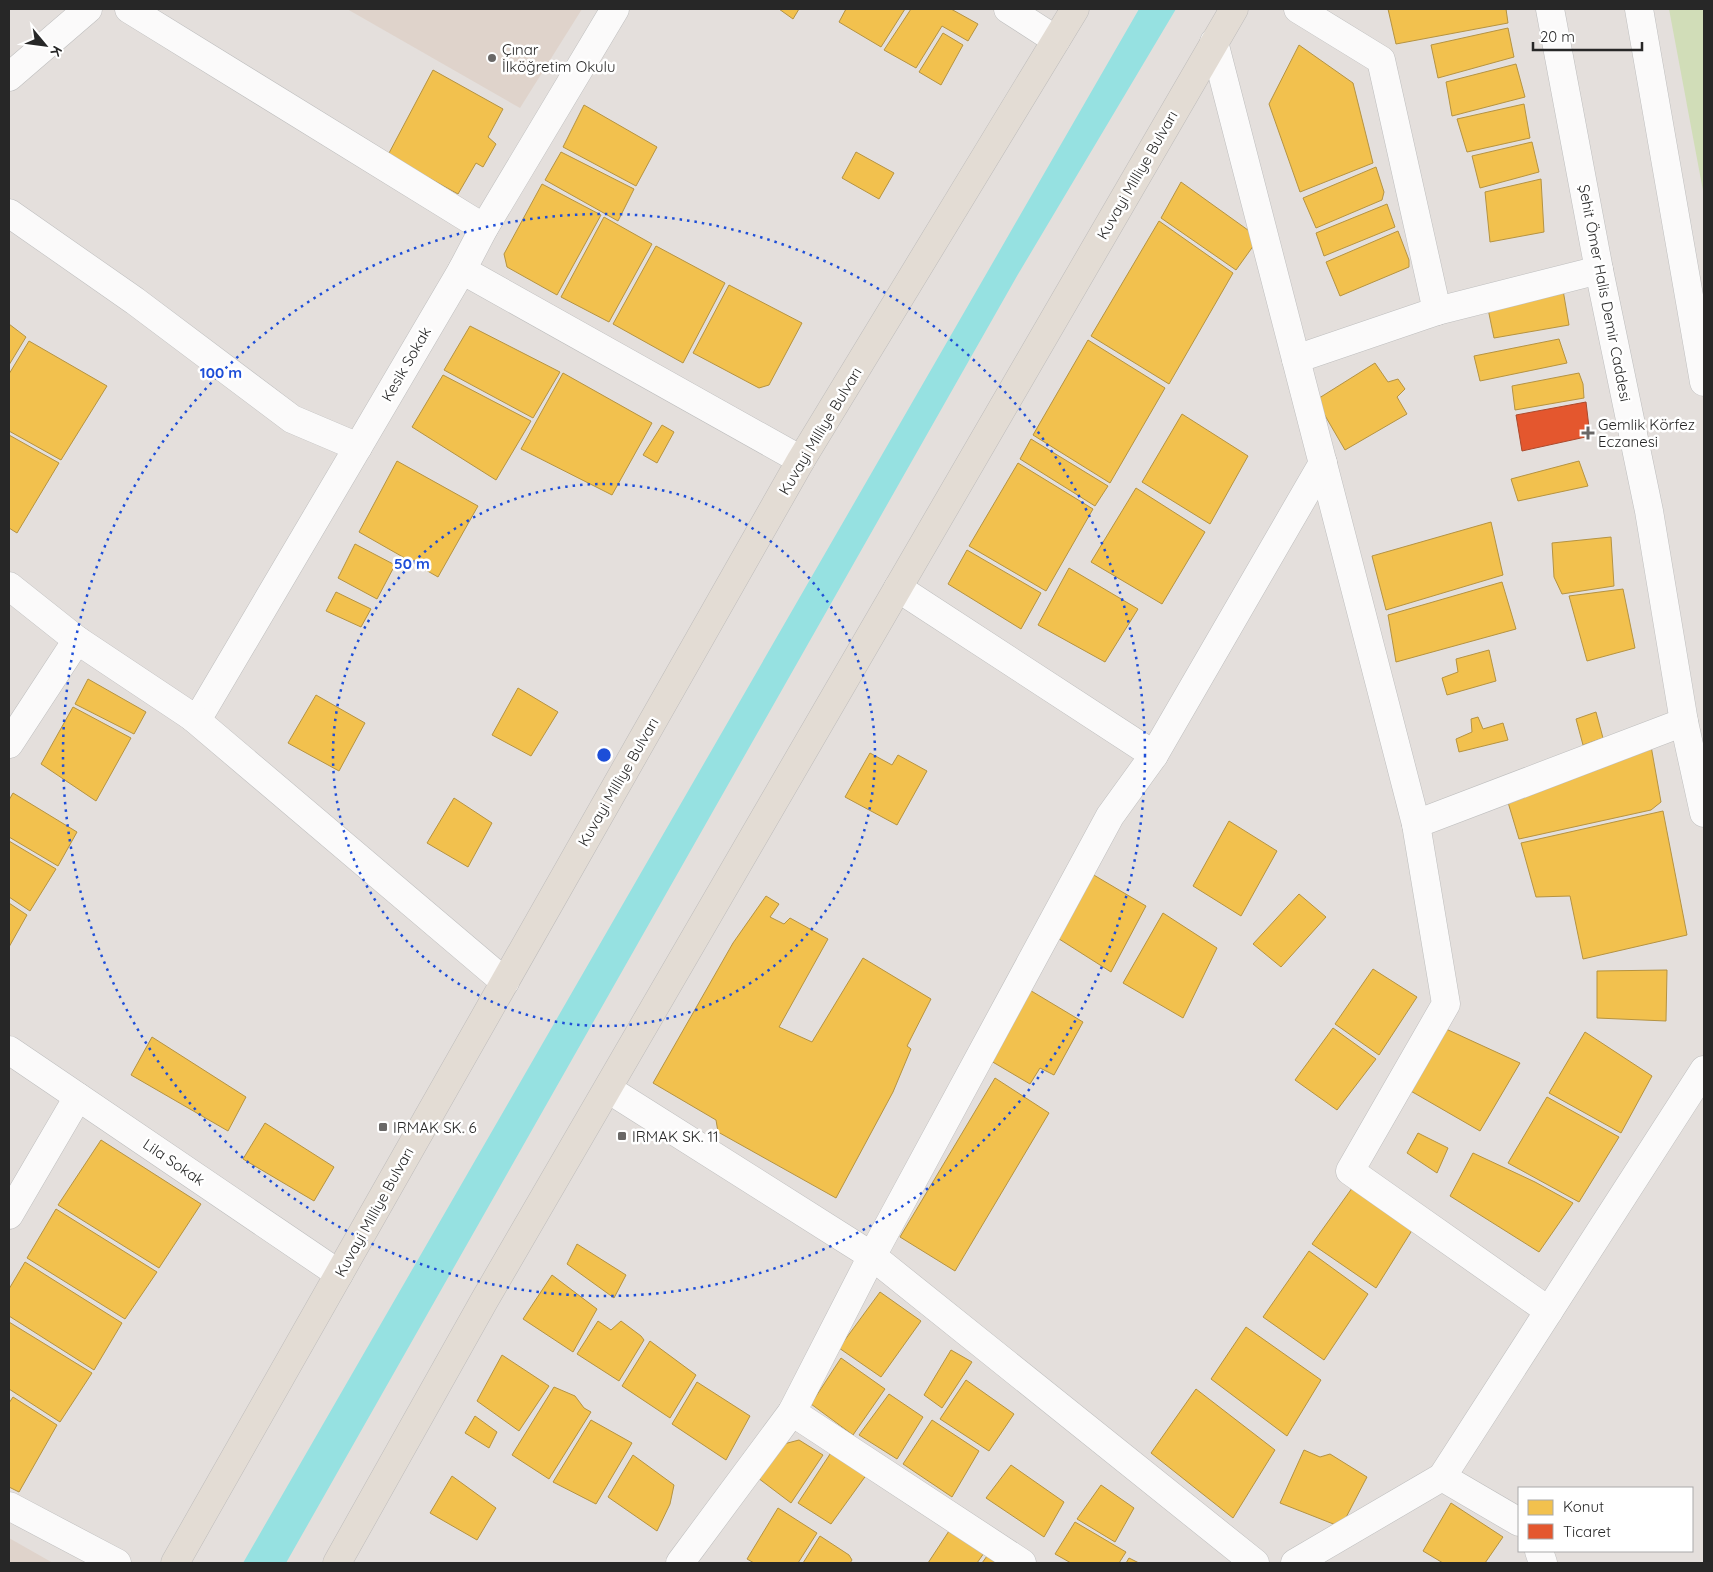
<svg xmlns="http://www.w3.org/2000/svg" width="1713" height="1572" viewBox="0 0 1713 1572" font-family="Quicksand,sans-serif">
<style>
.education{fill:#dfd3cb}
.green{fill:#d1ddb8}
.water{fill:#96e1e1}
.homes{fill:#f2c14e;stroke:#b59342}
.shops{fill:#e4572e;stroke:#ab492c}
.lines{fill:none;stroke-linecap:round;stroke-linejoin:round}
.minor-casing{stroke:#bebebe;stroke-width:29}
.major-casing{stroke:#bebcbb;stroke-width:29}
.minor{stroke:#fbfafa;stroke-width:28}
.major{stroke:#e3dcd4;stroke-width:28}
.ring{fill:none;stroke:#1d4ed8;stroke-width:2.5;stroke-dasharray:2.5 5}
.poi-dot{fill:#696766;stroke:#fff;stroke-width:2}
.labels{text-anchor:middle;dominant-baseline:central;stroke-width:5;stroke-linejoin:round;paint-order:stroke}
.poi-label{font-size:15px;fill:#272727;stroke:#fff;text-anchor:start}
.street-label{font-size:15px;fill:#272727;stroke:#fff}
.centre{fill:#1d4ed8;stroke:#fff;stroke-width:2.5}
.ring-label{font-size:15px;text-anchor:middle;font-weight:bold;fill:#1d4ed8;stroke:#fff;stroke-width:5;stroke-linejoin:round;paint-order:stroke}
</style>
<rect width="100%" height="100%" fill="#e4dfdc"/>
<g class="education">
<path d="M347,9H582L520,108Z"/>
<path d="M9,1538L53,1563H9Z"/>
</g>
<path class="green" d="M1669,9H1704V196Z"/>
<path class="water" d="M1139,9H1176L1017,276L286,1563H243Z"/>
<g class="homes">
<path d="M779,9H799L793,19Z"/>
<path d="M846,9H905L881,47L839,22Z"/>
<path d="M911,9H951L978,24L968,41L942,26L916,68L884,50Z"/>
<path d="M1388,9H1506L1508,23L1396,44Z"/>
<path d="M1508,28L1514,57L1438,78L1431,45Z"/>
<path d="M943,33L963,45L941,85L919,72Z"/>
<path d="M1299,45L1353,83L1373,163L1300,192L1269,104Z"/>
<path d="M1516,64L1525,97L1452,116L1446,82Z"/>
<path d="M433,70L503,109L488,137L496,144L483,167L476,163L458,194L388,155Z"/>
<path d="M1524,104L1530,138L1467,152L1457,119Z"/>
<path d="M584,105L657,147L636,186L563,147Z"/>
<path d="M1532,142L1539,172L1480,188L1472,156Z"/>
<path d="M561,152L634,189L618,221L545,180Z"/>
<path d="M856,152L894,173L879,199L842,178Z"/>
<path d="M1376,167L1384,192L1382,200L1316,228L1303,198Z"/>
<path d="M1541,179L1544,232L1490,242L1485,192Z"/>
<path d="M1181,182L1259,238L1236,270L1161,218Z"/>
<path d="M542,184L601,215L557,295L507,267L504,254Z"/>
<path d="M1387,204L1395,227L1324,256L1316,233Z"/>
<path d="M604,217L652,244L609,322L561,297Z"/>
<path d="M1159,221L1233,273L1169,384L1091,336Z"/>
<path d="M1398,231L1409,260V267L1340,296L1326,262Z"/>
<path d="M656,246L725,283L683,363L613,324Z"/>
<path d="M729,285L802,323L769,385L759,388L693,353Z"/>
<path d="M1563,290L1569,325L1494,338L1487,304Z"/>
<path d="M9,324L26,337L9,365Z"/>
<path d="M470,326L560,372L533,418L444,370Z"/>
<path d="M1559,339L1567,363L1480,381L1474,356Z"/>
<path d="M1088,340L1165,388L1110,483L1033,435Z"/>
<path d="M29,341L107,386L61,460L9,431V374Z"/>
<path d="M1375,363L1388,382L1398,379L1405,389L1397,397L1407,414L1345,450L1316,400Z"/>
<path d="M563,373L652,423L612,495L521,449Z"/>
<path d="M1579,373L1583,384L1584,398L1515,410L1512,386Z"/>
<path d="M443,375L531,421L496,480L412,427Z"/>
<path d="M1182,414L1248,456L1210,524L1142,482Z"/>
<path d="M662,425L674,432L657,463L643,455Z"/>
<path d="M9,435L59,463L17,533L9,528Z"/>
<path d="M1031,439L1108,486L1095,506L1020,459Z"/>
<path d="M397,461L478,506L438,577L359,532Z"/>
<path d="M1579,461L1588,486L1518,501L1511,479Z"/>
<path d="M1018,463L1093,509L1046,591L969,546Z"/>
<path d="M1136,488L1205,532L1162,604L1091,562Z"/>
<path d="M1491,522L1503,575L1386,610L1372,556Z"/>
<path d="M1611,537L1614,586L1562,594L1554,577L1552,543Z"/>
<path d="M355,544L395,565L377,599L338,578Z"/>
<path d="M967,550L1041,593L1021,629L948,584Z"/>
<path d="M1069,568L1138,609L1105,662L1038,625Z"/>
<path d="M1502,582L1516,629L1396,662L1388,615Z"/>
<path d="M1623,589L1635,648L1587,661L1569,596Z"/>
<path d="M336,592L371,609L361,627L326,611Z"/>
<path d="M1489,650L1496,681L1447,695L1442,678L1458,672L1456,659Z"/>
<path d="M88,679L146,712L134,734L75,704Z"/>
<path d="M518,688L558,712L531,756L492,735Z"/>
<path d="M316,695L365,723L339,771L288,743Z"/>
<path d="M73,707L131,738L96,801L41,764Z"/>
<path d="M1596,712L1603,738L1583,745L1576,719Z"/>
<path d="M1478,717L1483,729L1503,723L1508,740L1459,752L1456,739L1472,732L1471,719Z"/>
<path d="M1651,746L1661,802L1651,810L1519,839L1507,799Z"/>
<path d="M870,753L892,765L898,755L927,771L897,825L845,797Z"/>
<path d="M13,793L77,832L58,866L9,837V800Z"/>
<path d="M454,798L492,823L468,867L427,843Z"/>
<path d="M1663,811L1687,935L1583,959L1570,896L1536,897L1521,843Z"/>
<path d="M1229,821L1277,851L1241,916L1193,886Z"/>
<path d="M9,841L56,869L30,911L9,897Z"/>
<path d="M1087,871L1146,906L1111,972L1056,937Z"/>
<path d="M1299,894L1326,917L1281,967L1253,944Z"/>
<path d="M766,896L779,904L770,917L784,924L790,918L828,939L779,1027L812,1042L863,958L931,999L907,1046L911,1049L893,1092L836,1198L718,1132L716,1120L653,1083L733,943Z"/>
<path d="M9,903L27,915L9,947Z"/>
<path d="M1163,913L1217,948L1183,1018L1123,983Z"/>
<path d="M1373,969L1417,997L1379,1055L1335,1024Z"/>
<path d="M1667,970L1666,1021L1597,1018V971Z"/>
<path d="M1028,989L1083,1022L1054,1075L1040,1068L1030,1084L991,1061Z"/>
<path d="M1333,1028L1376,1059L1337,1110L1295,1080Z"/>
<path d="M1446,1029L1520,1063L1480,1131L1409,1090Z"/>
<path d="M1585,1032L1652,1076L1621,1133L1549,1093Z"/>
<path d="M152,1037L246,1097L228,1131L131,1075Z"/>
<path d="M995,1078L1049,1113L955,1271L900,1237Z"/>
<path d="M1547,1097L1619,1137L1579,1202L1508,1163Z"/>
<path d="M265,1123L334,1167L314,1201L243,1159Z"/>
<path d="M1418,1133L1448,1148L1437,1173L1407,1153Z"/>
<path d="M101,1140L201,1204L159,1268L58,1205Z"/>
<path d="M1473,1153L1535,1182L1573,1203L1539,1252L1450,1196Z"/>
<path d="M1355,1184L1416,1224L1376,1288L1312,1244Z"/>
<path d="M56,1209L157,1272L125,1319L27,1258Z"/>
<path d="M577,1244L626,1275L614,1298L567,1264Z"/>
<path d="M1309,1251L1368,1294L1324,1360L1263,1317Z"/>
<path d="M25,1262L122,1323L94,1370L9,1316V1289Z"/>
<path d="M552,1275L597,1309L573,1352L523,1319Z"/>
<path d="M880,1292L921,1321L881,1377L839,1348Z"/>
<path d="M598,1321L611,1330L621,1321L641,1336L644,1340L619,1381L577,1354Z"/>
<path d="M9,1322L92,1373L60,1422L9,1389Z"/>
<path d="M1246,1327L1321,1380L1287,1436L1211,1379Z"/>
<path d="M650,1341L696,1375L670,1418L622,1386Z"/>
<path d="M951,1350L972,1362L942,1408L924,1395Z"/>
<path d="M502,1355L549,1386L519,1431L477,1401Z"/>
<path d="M841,1358L885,1389L853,1435L811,1404Z"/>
<path d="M966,1380L1014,1414L989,1451L940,1419Z"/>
<path d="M697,1382L750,1416L726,1460L672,1424Z"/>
<path d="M554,1387L575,1396L584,1408L591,1412L549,1479L512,1455Z"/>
<path d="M1196,1389L1275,1450L1233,1518L1151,1453Z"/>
<path d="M889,1394L923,1417L897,1459L859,1435Z"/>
<path d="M13,1397L57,1425L19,1492L9,1487V1403Z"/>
<path d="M475,1416L497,1432L489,1448L465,1433Z"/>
<path d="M591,1420L632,1443L596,1504L553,1482Z"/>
<path d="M932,1420L979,1451L952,1497L903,1464Z"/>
<path d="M799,1440L823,1455L791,1503L758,1478L780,1445Z"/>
<path d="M834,1448L867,1474L831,1524L798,1503Z"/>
<path d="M1304,1450L1320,1457L1330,1454L1367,1477L1341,1527L1280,1503Z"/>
<path d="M633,1455L674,1485L670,1504L657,1531L608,1497Z"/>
<path d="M1011,1465L1064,1502L1044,1537L986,1498Z"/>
<path d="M452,1476L496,1508L477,1540L430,1513Z"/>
<path d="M1101,1485L1134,1508L1115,1542L1077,1519Z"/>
<path d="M1451,1503L1503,1537L1485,1563H1443L1423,1551Z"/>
<path d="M778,1508L817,1533L798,1563H754L747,1559Z"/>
<path d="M1075,1522L1126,1552L1119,1563H1071L1055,1554Z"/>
<path d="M949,1531L984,1553L977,1563H928Z"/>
<path d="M820,1536L849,1555L852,1560L850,1563H803Z"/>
<path d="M987,1556L997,1563H982Z"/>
<path d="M1129,1558L1139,1563H1126Z"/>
</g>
<path class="shops" d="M1586,402L1590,436L1522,451L1516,415Z"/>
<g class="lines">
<defs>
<g id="minor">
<path d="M129,9L484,228"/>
<path d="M1008,9L1056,40"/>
<path d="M1298,9L1381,60L1437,311"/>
<path d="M1550,9L1599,270L1649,511L1684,722L1704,813"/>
<path d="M1639,9L1704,382"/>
<path d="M1214,42L1416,824L1446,1004L1350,1171L1549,1311"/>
<path d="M9,77L88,9"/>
<path d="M9,213L135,301L292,419L358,447"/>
<path d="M462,270L801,460"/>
<path d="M1296,359L1437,311L1599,270"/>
<path d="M9,586L77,640L197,720L358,447L462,270L484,228L615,9"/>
<path d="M898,588L1154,755"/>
<path d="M190,715L505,982"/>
<path d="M9,744L77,640"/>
<path d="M1416,824L1684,722"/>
<path d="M9,1050L339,1274"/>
<path d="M608,1089L872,1256L1255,1563"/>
<path d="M9,1215L78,1097"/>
<path d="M792,1412L1022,1563"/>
<path d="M1442,1477L1519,1522"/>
<path d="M9,1506L117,1563"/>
<path d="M1539,1551L1543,1563"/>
<path d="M680,1563L792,1412L872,1256L1110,816L1154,755L1323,463"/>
<path d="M1295,1563L1442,1477L1704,1070"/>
</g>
<g id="major">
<path d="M175,1563L801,460L1075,9"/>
<path d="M337,1563L484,1301L1234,9"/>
</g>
</defs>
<use href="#minor" class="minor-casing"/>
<use href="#major" class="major-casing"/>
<use href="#minor" class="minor"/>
<use href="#major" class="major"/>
</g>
<g class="ring">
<circle cx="604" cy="755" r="271"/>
<circle cx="604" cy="755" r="541"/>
</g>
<g class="poi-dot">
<circle cx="492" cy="58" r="5"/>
<path d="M1585.5 425.5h5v5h5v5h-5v5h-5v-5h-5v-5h5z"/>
<rect x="378" y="1122" width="10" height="10" rx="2.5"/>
<rect x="617" y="1131" width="10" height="10" rx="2.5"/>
</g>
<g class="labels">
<g class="poi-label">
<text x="502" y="49">Çınar<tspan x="502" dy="17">İlköğretim Okulu</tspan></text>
<text x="1598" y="424">Gemlik Körfez<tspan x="1598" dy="17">Eczanesi</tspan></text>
<text x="393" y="1127">IRMAK SK. 6</text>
<text x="632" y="1136">IRMAK SK. 11</text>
</g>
<g class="street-label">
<text transform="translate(1137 175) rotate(-60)">Kuvayi Milliye Bulvarı</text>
<text transform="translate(1605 293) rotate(79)">Şehit Ömer Halis Demir Caddesi</text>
<text transform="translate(406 364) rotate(-60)">Kesik Sokak</text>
<text transform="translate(820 431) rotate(-59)">Kuvayi Milliye Bulvarı</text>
<text transform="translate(618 782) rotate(-60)">Kuvayi Milliye Bulvarı</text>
<text transform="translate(174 1162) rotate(34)">Lila Sokak</text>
<text transform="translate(374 1212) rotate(-61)">Kuvayi Milliye Bulvarı</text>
</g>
</g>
<circle cx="604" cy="755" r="8" class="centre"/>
<g class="ring-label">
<text x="221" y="378">100 m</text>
<text x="412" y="569">50 m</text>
</g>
<rect width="1713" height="1572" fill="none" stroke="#272727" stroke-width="20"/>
<rect x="1518" y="1487" width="175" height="65" fill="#ffffff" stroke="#a9a9a9"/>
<rect x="1528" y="1500" width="25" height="15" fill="#f2c14e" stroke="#a9a9a9"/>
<text x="1563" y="1512" font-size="15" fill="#272727">Konut</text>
<rect x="1528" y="1524" width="25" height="15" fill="#e4572e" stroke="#a9a9a9"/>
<text x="1563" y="1537" font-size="15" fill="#272727">Ticaret</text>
<g transform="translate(45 45) rotate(119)" stroke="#ffffff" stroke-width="4" paint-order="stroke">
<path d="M0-4L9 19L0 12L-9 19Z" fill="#272727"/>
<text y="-8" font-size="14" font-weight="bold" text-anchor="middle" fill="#272727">K</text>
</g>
<path d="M1533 42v8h109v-8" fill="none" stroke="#272727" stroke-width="2.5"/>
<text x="1540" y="42" font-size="15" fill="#272727" stroke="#ffffff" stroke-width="4" paint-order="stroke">20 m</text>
</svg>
